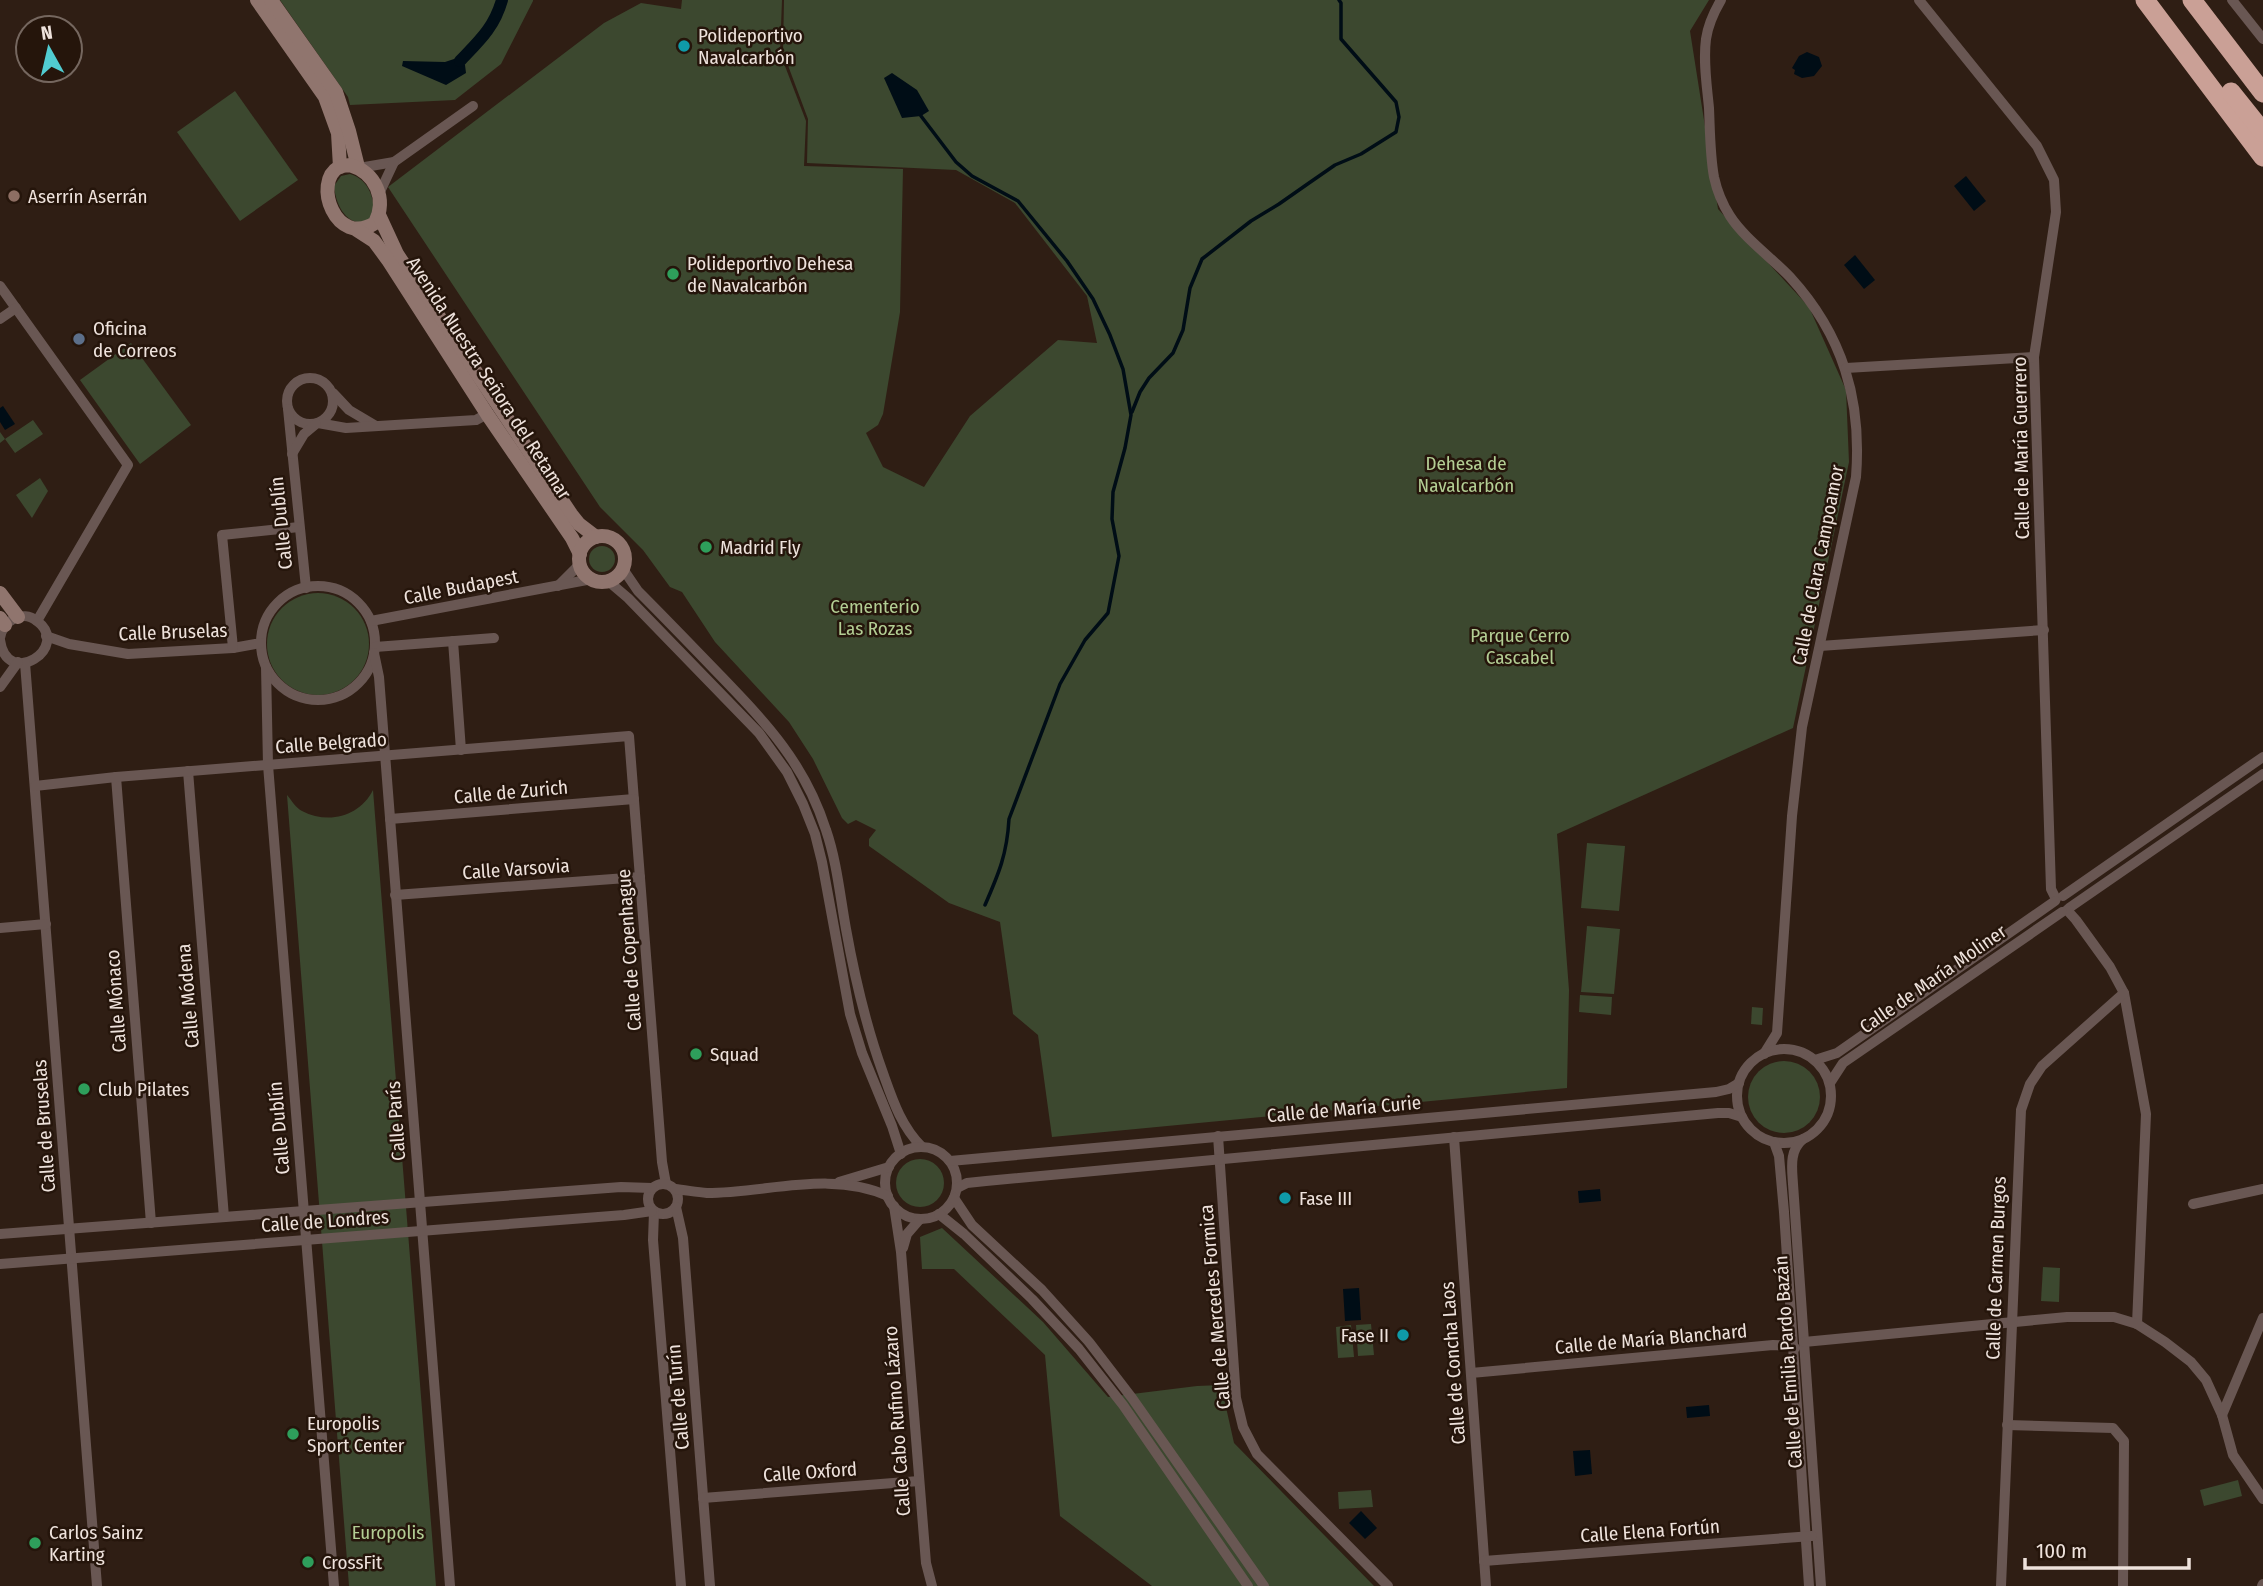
<svg xmlns="http://www.w3.org/2000/svg" width="2263" height="1586" viewBox="0 0 2263 1586" font-family="'Fira Sans Condensed',sans-serif">
<style>
.green{fill:#3c482f}
.water{fill:#000d16}
.lines{fill:none;stroke-linecap:round;stroke-linejoin:round}
.stream{stroke:#000d16;stroke-width:3.5}
.canal{stroke:#000d16;stroke-width:12}
.street{stroke:#695753;stroke-width:10}
.secondary{stroke:#90756e;stroke-width:14}
.highway{stroke:#caa096;stroke-width:19}
.culture-dot{fill:#0f9aa8;stroke:#25150b;stroke-width:2.5}
.education-dot{fill:#8d6e63;stroke:#25150b;stroke-width:2.5}
.leisure-dot{fill:#2e9e5b;stroke:#25150b;stroke-width:2.5}
.service-dot{fill:#5c6f8a;stroke:#25150b;stroke-width:2.5}
.labels{text-anchor:middle;dominant-baseline:central;stroke-width:5;stroke-linejoin:round;paint-order:stroke}
.poi-label{font-size:19px;fill:#eee2dc;stroke:#25150b;text-anchor:start}
.street-label{font-size:19px;fill:#eee2dc;stroke:#25150b}
.park-label{font-size:19px;fill:#b3ce94;stroke:#25150b}
</style>
<rect width="100%" height="100%" fill="#2f1e14"/>
<g class="green">
<path d="M280,0H533V1L501,64L455,100L350,105L348,97Z"/>
<path d="M682,0H782L780,53L806,121L804,166L903,169L900,312L883,414L878,425L866,433L883,467L924,487L970,416L1058,340L1097,343L1087,296L1015,203L956,170L807,163L808,119L783,52L784,0H1709L1690,31L1718,209L1809,307L1846,390L1849,462L1793,728L1557,834L1569,990L1567,1088L1052,1137L1038,1035L1013,1014L1000,922L949,903L869,846V839L876,830L856,820L848,824L842,818L813,759L789,722L715,642L682,592L670,587L643,550L600,507L388,187L604,23L641,3L681,9Z"/>
<path d="M235,91L298,180L240,221L177,132Z"/>
<path d="M350,174C360,177 366,183 370,192C386,231 339,236 334,186L341,176Z"/>
<path d="M131,343L191,425L140,464L80,380Z"/>
<path d="M33,420L43,434L15,453L5,439L0,443V432L5,439Z"/>
<path d="M40,478L48,491L32,518L16,495Z"/>
<circle cx="602" cy="559" r="13"/>
<circle cx="318" cy="644" r="51"/>
<path d="M373,790L436,1586H349L287,795C292,801 296,808 302,811C329,825 360,816 373,790Z"/>
<path d="M1587,843L1625,846L1619,911L1581,908Z"/>
<path d="M1587,926L1620,929L1614,994L1581,992Z"/>
<path d="M1580,995L1612,997L1611,1015L1579,1012Z"/>
<path d="M1752,1007L1763,1008L1762,1025L1751,1024Z"/>
<circle cx="1784" cy="1097" r="36"/>
<circle cx="920" cy="1183" r="24"/>
<path d="M942,1228L1043,1322L1108,1397L1197,1386L1221,1385L1234,1443L1374,1586H1152L1060,1516L1045,1355L954,1269H922L920,1237Z"/>
<path d="M2043,1267L2060,1268L2059,1302L2041,1301Z"/>
<path d="M1371,1324L1374,1355L1358,1356L1356,1325Z"/>
<path d="M1351,1325L1354,1357L1338,1358L1336,1327Z"/>
<path d="M2238,1480L2242,1496L2204,1506L2200,1490Z"/>
<path d="M1371,1490L1373,1507L1339,1509L1338,1492Z"/>
</g>
<g class="water">
<path d="M1807,52L1819,57L1822,66L1814,76L1802,78L1794,74L1795,70L1792,68L1799,56Z"/>
<path d="M457,58L465,65L466,73L446,85L402,66L403,61L445,62Z"/>
<path d="M892,73L917,90L929,111L921,116L902,118L884,78Z"/>
<path d="M1966,176L1986,201L1974,211L1954,186Z"/>
<path d="M1855,255L1875,280L1864,289L1844,265Z"/>
<path d="M3,406L15,424L5,430L0,422V408Z"/>
<path d="M1600,1189L1601,1201L1579,1203L1578,1191Z"/>
<path d="M1359,1288L1361,1320L1345,1321L1343,1289Z"/>
<path d="M1709,1405L1710,1416L1687,1418L1686,1407Z"/>
<path d="M1590,1450L1592,1474L1575,1476L1573,1451Z"/>
<path d="M1361,1511L1377,1528L1365,1539L1349,1523Z"/>
</g>
<g class="lines">
<g class="stream">
<path d="M921,116L956,162L972,176L1018,201L1067,261L1093,299L1110,335L1123,369L1131,415L1125,448L1113,492L1112,519L1119,556L1108,613L1085,640L1060,684L1009,819C1007,854 999,873 985,905"/>
<path d="M1132,412L1140,392L1149,378L1173,353L1183,330L1190,288L1202,259L1251,221L1279,204L1309,183L1335,165L1361,154L1396,132L1399,117L1396,102L1341,39V3L1339,0"/>
</g>
<path class="canal" d="M460,61C479,41 494,28 502,0"/>
<g class="street">
<path d="M1721,0C1714,12 1708,25 1706,39C1703,62 1707,86 1709,108C1710,131 1710,155 1714,177C1717,191 1723,205 1730,216C1744,238 1772,258 1790,277C1843,335 1862,400 1856,477L1802,727L1792,816L1777,1033L1764,1054"/>
<path d="M1919,0L2037,146L2054,180L2056,212L2034,357L2051,889L2056,899"/>
<path d="M2232,0L2263,39"/>
<path d="M359,168L394,162L473,106"/>
<path d="M379,194L394,162"/>
<path d="M0,286L128,465L37,621"/>
<path d="M0,319L16,308"/>
<path d="M1846,368L2034,357"/>
<circle cx="310" cy="401" r="23"/>
<path d="M333,393L349,410L376,426"/>
<path d="M288,409L306,588"/>
<path d="M318,423L346,428L476,420L487,414"/>
<path d="M292,454L304,434L316,424"/>
<path d="M623,569L638,591C664,617 690,644 716,671C764,721 804,761 826,830C837,862 840,896 846,929C855,979 866,1026 883,1073C893,1101 901,1126 922,1147"/>
<path d="M608,581L628,598L759,733L787,772L803,804L815,834L822,862L850,1014L862,1053L892,1126L901,1154"/>
<path d="M558,586L580,564"/>
<circle cx="318" cy="643" r="57"/>
<path d="M371,621L592,579"/>
<path d="M46,636L69,644L128,654L233,648L261,643"/>
<path d="M0,638C3,621 22,609 37,621C72,647 7,690 0,640"/>
<path d="M453,641L461,750"/>
<path d="M1820,646L2044,630"/>
<path d="M375,647L494,638"/>
<path d="M233,648L222,535L299,527"/>
<path d="M374,653L379,677L450,1586"/>
<path d="M25,663L97,1586"/>
<path d="M266,667L268,765L334,1586"/>
<path d="M0,687L18,662"/>
<path d="M188,771L224,1217"/>
<path d="M116,777L151,1223"/>
<path d="M35,786L116,777L629,736L662,1162L666,1184"/>
<path d="M390,819L634,799"/>
<path d="M395,895L640,877"/>
<path d="M2063,896L2263,757"/>
<path d="M2069,908L2263,774"/>
<path d="M2067,910L2076,920L2110,967L2124,993L2146,1114L2137,1324"/>
<path d="M0,928L46,924"/>
<circle cx="1784" cy="1096" r="47"/>
<path d="M1815,1060L1837,1053L2055,901"/>
<path d="M1830,1083L1843,1063L2062,912"/>
<path d="M1218,1136L1236,1398L1243,1427L1257,1454L1388,1586"/>
<path d="M1454,1137L1486,1586"/>
<path d="M1803,1139C1789,1151 1792,1168 1793,1184L1821,1586"/>
<path d="M1774,1142L1779,1156L1784,1212L1809,1586"/>
<circle cx="921" cy="1183" r="36"/>
<path d="M950,1161L1716,1092L1729,1089L1739,1083"/>
<path d="M839,1182L889,1167"/>
<circle cx="663" cy="1199" r="15"/>
<path d="M957,1188L967,1183L986,1181L1718,1113H1729L1742,1117"/>
<path d="M675,1189C685,1190 696,1192 707,1193C767,1193 831,1170 888,1196"/>
<path d="M954,1198L972,1225L1042,1290L1089,1342L1132,1398L1264,1586"/>
<path d="M2193,1204L2263,1189"/>
<path d="M894,1206L901,1252L926,1563L932,1586"/>
<path d="M676,1207L683,1238L710,1586"/>
<path d="M654,1212L653,1240L681,1586"/>
<path d="M939,1214L964,1234L1032,1299L1079,1349L1123,1405L1248,1586"/>
<path d="M0,1234L621,1187L652,1188"/>
<path d="M903,1248L907,1234L920,1219"/>
<path d="M0,1264L624,1215L652,1211"/>
<path d="M1804,1342L2067,1317H2114L2137,1324L2165,1342L2191,1362L2206,1380L2222,1415L2233,1455L2263,1499"/>
<path d="M1471,1373L1773,1345L1792,1346L1795,1348"/>
<path d="M2222,1415L2263,1318"/>
<path d="M2007,1425L2113,1428L2124,1441L2123,1586"/>
<path d="M703,1498L919,1481"/>
<path d="M1484,1561L1812,1536"/>
<path d="M2001,1586L2021,1110L2030,1084L2042,1066L2124,993"/>
<path d="M2262,1586L2263,1584"/>
</g>
<g class="secondary">
<path d="M257,0L325,97L338,133L340,167"/>
<path d="M271,0L336,92L349,131L358,167"/>
<path d="M350,165C376,173 387,199 375,223C336,248 312,182 339,167C343,165 347,166 350,165Z"/>
<path d="M379,215L397,254L571,514L579,524L596,537"/>
<path d="M357,230L374,241L388,260L487,414L572,538L580,554"/>
<circle cx="602" cy="559" r="23"/>
<path d="M0,593L18,617"/>
<path d="M0,618L5,625"/>
</g>
<g class="highway">
<path d="M2145,0L2263,157"/>
<path d="M2192,0L2263,93"/>
<path d="M2231,92L2263,132"/>
</g>
</g>
<g class="culture-dot">
<circle cx="684" cy="46" r="7"/>
<circle cx="1285" cy="1198" r="7"/>
<circle cx="1403" cy="1335" r="7"/>
</g>
<circle class="education-dot" cx="14" cy="196" r="7"/>
<g class="leisure-dot">
<circle cx="673" cy="274" r="7"/>
<circle cx="706" cy="547" r="7"/>
<circle cx="696" cy="1054" r="7"/>
<circle cx="84" cy="1089" r="7"/>
<circle cx="293" cy="1434" r="7"/>
<circle cx="35" cy="1543" r="7"/>
<circle cx="308" cy="1562" r="7"/>
</g>
<circle class="service-dot" cx="79" cy="339" r="7"/>
<g class="labels">
<g class="poi-label">
<text x="698" y="35">Polideportivo<tspan x="698" dy="22">Navalcarbón</tspan></text>
<text x="28" y="196">Aserrín Aserrán</text>
<text x="687" y="263">Polideportivo Dehesa<tspan x="687" dy="22">de Navalcarbón</tspan></text>
<text x="93" y="328">Oficina<tspan x="93" dy="22">de Correos</tspan></text>
<text x="720" y="547">Madrid Fly</text>
<text x="710" y="1054">Squad</text>
<text x="98" y="1089">Club Pilates</text>
<text x="1299" y="1198">Fase III</text>
<text x="1389" y="1335" text-anchor="end">Fase II</text>
<text x="307" y="1423">Europolis<tspan x="307" dy="22">Sport Center</tspan></text>
<text x="49" y="1532">Carlos Sainz<tspan x="49" dy="22">Karting</tspan></text>
<text x="322" y="1562">CrossFit</text>
</g>
<g class="street-label">
<text transform="translate(489 378) rotate(57)">Avenida Nuestra Señora del Retamar</text>
<text transform="translate(2021 448) rotate(-91)">Calle de María Guerrero</text>
<text transform="translate(281 523) rotate(-96)">Calle Dublín</text>
<text transform="translate(1818 565) rotate(-79)">Calle de Clara Campoamor</text>
<text transform="translate(461 587) rotate(-11)">Calle Budapest</text>
<text transform="translate(173 632) rotate(-2)">Calle Bruselas</text>
<text transform="translate(331 743) rotate(-4)">Calle Belgrado</text>
<text transform="translate(511 792) rotate(-5)">Calle de Zurich</text>
<text transform="translate(516 869) rotate(-4)">Calle Varsovia</text>
<text transform="translate(629 950) rotate(-94)">Calle de Copenhague</text>
<text transform="translate(1933 979) rotate(-35)">Calle de María Moliner</text>
<text transform="translate(188 996) rotate(-95)">Calle Módena</text>
<text transform="translate(116 1001) rotate(-94)">Calle Mónaco</text>
<text transform="translate(1344 1109) rotate(-5)">Calle de María Curie</text>
<text transform="translate(396 1121) rotate(-94)">Calle París</text>
<text transform="translate(44 1126) rotate(-94)">Calle de Bruselas</text>
<text transform="translate(279 1128) rotate(-95)">Calle Dublín</text>
<text transform="translate(325 1221) rotate(-4)">Calle de Londres</text>
<text transform="translate(1996 1268) rotate(-88)">Calle de Carmen Burgos</text>
<text transform="translate(1215 1307) rotate(-95)">Calle de Mercedes Formica</text>
<text transform="translate(1651 1339) rotate(-5)">Calle de María Blanchard</text>
<text transform="translate(1788 1362) rotate(-94)">Calle de Emilia Pardo Bazán</text>
<text transform="translate(1453 1363) rotate(-94)">Calle de Concha Laos</text>
<text transform="translate(678 1397) rotate(-95)">Calle de Turín</text>
<text transform="translate(897 1421) rotate(-94)">Calle Cabo Rufino Lázaro</text>
<text transform="translate(810 1472) rotate(-4)">Calle Oxford</text>
<text transform="translate(1650 1531) rotate(-4)">Calle Elena Fortún</text>
</g>
<g class="park-label">
<text x="1466" y="463">Dehesa de<tspan x="1466" dy="22">Navalcarbón</tspan></text>
<text x="875" y="606">Cementerio<tspan x="875" dy="22">Las Rozas</tspan></text>
<text x="1520" y="635">Parque Cerro<tspan x="1520" dy="22">Cascabel</tspan></text>
<text x="388" y="1532">Europolis</text>
</g>
</g>
<g transform="translate(49 49) rotate(352)"><circle r="33" fill="#25150b" stroke="#75675f" stroke-width="2"/>
<path d="M0-5L12 26L0 18L-12 26Z" fill="#51ccd1"/>
<text y="-10" font-size="19" font-weight="bold" text-anchor="middle" fill="#eee2dc">N</text>
</g>
<path d="M2025 1558v10h164v-10" fill="none" stroke="#eee2dc" stroke-width="3.5"/>
<text x="2036" y="1558" font-size="21" fill="#eee2dc" stroke="#25150b" stroke-width="5" paint-order="stroke">100 m</text>
</svg>
